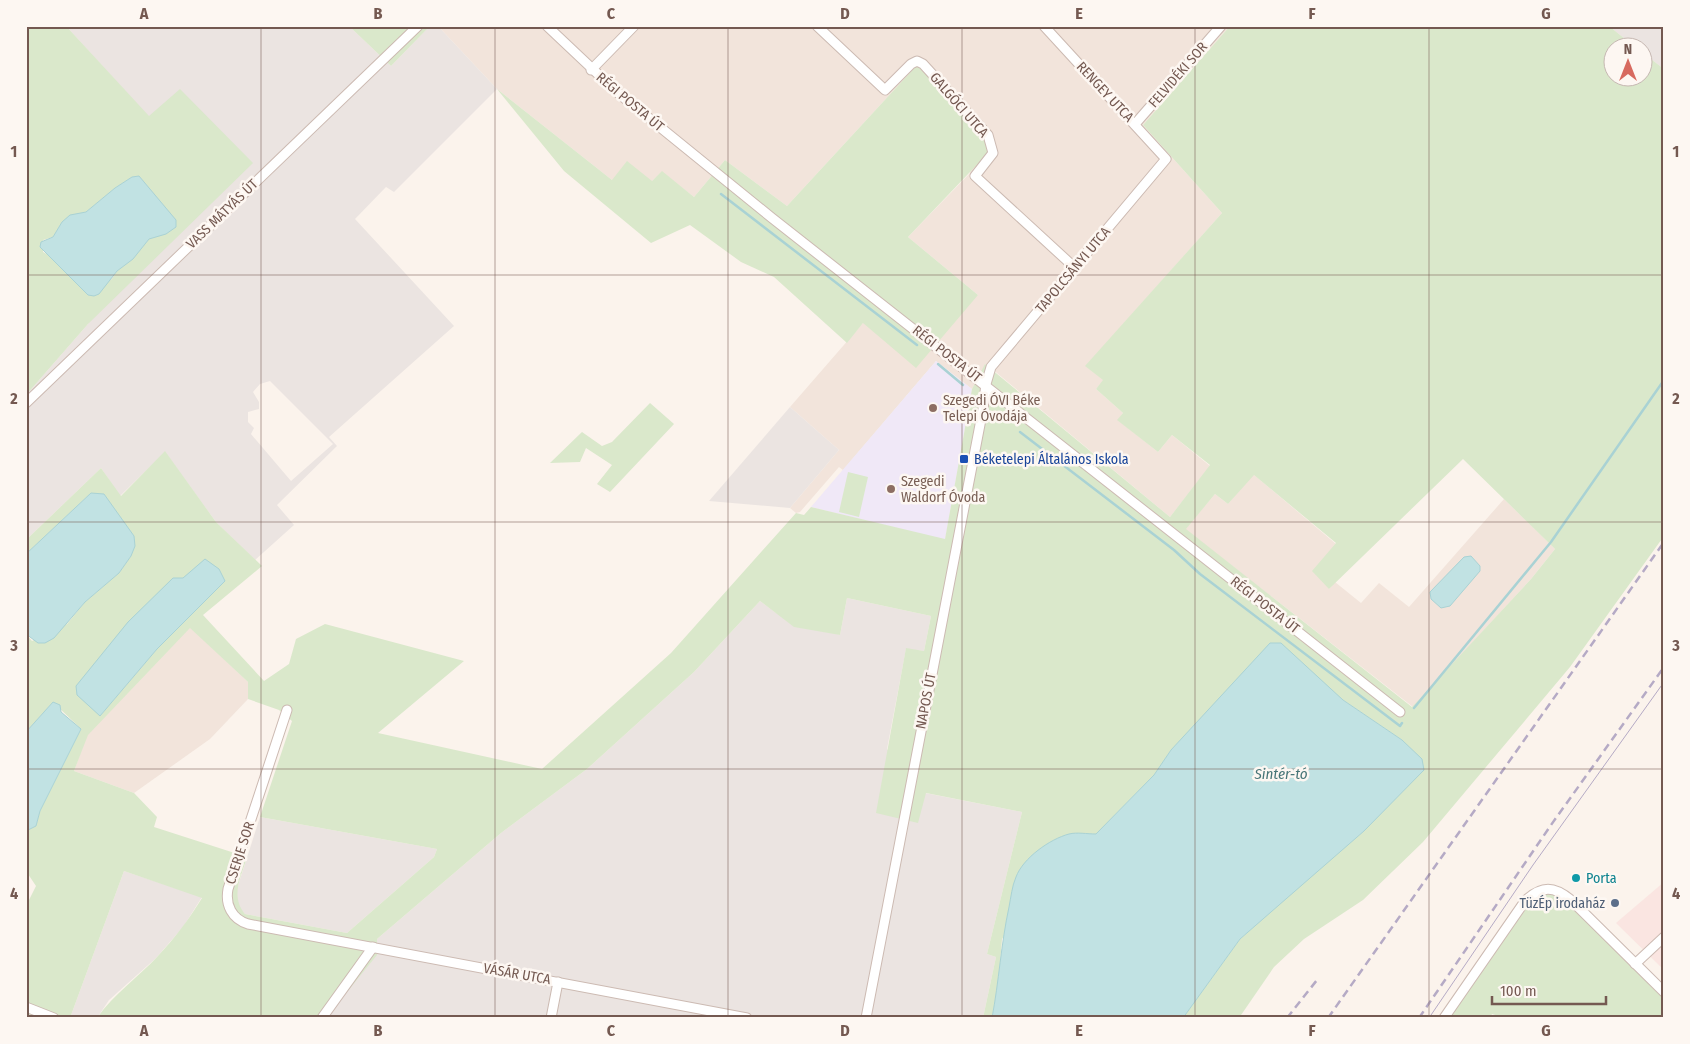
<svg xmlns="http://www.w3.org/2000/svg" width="1690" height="1044" viewBox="0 0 1690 1044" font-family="'Fira Sans Condensed',sans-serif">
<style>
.residential{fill:#f2e4db}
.commercial{fill:#fae5e1}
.industrial{fill:#ebe4e1;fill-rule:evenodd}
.education{fill:#f0e8f7}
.green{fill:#dae8cb;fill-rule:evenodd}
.water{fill:#c1e2e3;stroke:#a9d2d4}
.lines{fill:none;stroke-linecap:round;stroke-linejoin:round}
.stream{stroke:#a9d2d4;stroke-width:2.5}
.minor-casing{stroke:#ccbab2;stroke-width:11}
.minor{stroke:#fff;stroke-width:9}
.tram{stroke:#b5aac5;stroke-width:1}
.rail{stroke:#b5aac5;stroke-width:2.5;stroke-dasharray:8 5;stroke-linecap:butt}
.grid{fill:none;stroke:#745951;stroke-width:1;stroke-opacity:0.55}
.education-dot{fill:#8d6e63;stroke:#fdf7f2;stroke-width:2}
.transit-dot{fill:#1a4fb4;stroke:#fdf7f2;stroke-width:2}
.culture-dot{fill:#0f9aa8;stroke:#fdf7f2;stroke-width:2}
.service-dot{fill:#5c6f8a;stroke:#fdf7f2;stroke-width:2}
.labels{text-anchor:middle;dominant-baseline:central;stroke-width:5;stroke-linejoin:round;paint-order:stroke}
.street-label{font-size:14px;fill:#745951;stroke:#fdf7f2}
.education-label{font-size:14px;fill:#785e54;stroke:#fdf7f2;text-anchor:start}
.transit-label{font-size:14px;fill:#164399;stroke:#fdf7f2;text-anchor:start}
.culture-label{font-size:14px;fill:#0d838f;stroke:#fdf7f2;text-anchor:start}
.service-label{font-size:14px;fill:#4e5e75;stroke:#fdf7f2;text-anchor:end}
.water-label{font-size:15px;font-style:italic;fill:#467577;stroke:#fdf7f2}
.neatline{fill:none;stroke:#745951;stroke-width:2}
.grid-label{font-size:16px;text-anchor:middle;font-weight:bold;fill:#745951}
</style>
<rect width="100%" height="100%" fill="#fbf3ec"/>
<g class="residential">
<path d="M438,26H1230L1143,125L1222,213L1086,366L1104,380L1096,389L1123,413L1118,420L1158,452L1172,435L1210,466L1170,517L986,364L972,389L936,361L843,470L839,467L800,512L796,513L790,508L839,450L790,407L863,323L978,295L908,237L970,173L918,64L787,206L725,160L694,197L662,172L652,181L612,180L497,89Z"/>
<path d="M1253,474L1336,544L1329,589L1335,582L1361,603L1379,583L1409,607L1504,499L1555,549L1531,579L1413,707L1185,529L1215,494L1228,504Z"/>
<path d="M190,627L248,682V699L210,739L134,793L74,771L87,735Z"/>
</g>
<path class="commercial" d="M1664,882V970L1616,923Z"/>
<g class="industrial">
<path d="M66,26H349L391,66L430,26H438L497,89L394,192L386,187L355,219L454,326L329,437L337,446L277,505L294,525L255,560L216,522L165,452L120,496L101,468L26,540V395L88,324L149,117ZM270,381L333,444L291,481L251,434L254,428L248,422V412L259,409V402L253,392L260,384Z"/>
<path d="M1609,26H1664V69L1643,53L1642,48L1635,47Z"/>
<path d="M790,407L839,450L790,508L709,501Z"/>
<path d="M847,598L931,616L924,651L906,649L887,749L925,793L1022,812L987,954L996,957L983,1018H326L376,955L377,939L501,833L587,769L694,672L760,601L776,613L840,635Z"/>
<path d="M260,817L437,849L434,857L347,933L245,914L238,906L235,895Z"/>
<path d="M124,871L202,897L183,927L156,958L109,1000L97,1018H70Z"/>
</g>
<path class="education" d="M936,361L972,389L945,540L811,507Z"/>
<g class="green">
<path d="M26,26H66L149,116L180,89L253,163L88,324L26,395ZM139,176L176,220V227L166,234L149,239L133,259L117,271L112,279L88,295L52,257L43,252V240L53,237L62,222L86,212L115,188L132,177Z"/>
<path d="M349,26H430L391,66Z"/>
<path d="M1230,26H1609L1635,47L1612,48V78H1642L1643,53L1664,69V536L1570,667L1423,842L1363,900L1304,939L1274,967L1239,1018H1183L1240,939L1269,913L1402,740L1343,700L1203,717L1171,750L1155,774L1096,834H1071L1002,939L999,977L992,1018H983L996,957L987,954L1022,812L926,793L918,823L876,813L906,648L924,651L931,616L847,598L840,635L794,627L760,601L694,672L587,769L501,833L377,939V955L326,1018H97C114,994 137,978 157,957C175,938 189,919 202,898L124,871L70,1018H26V906L36,886L26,871V831L36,826L40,811L81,729L53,702L26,732V634L32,641L67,624L85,602L119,573L131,556L91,493L26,554V540L101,468L121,496L165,451L216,522L262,566L203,615L264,681L289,664L296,639L325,624L464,661L378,733L542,769L671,653L796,513L804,515L811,507L945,539L972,389L985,364L1170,517L1210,465L1172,435L1158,452L1117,420L1123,413L1096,389L1103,380L1085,366L1222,213L1143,125ZM1463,459L1555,549L1531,579L1412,707L1186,529L1215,494L1228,504L1254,475L1336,543L1312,571L1329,589ZM183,578L157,649L100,716L173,579ZM190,628L248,682V699L279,710L292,721L260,817L437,849L434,857L347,933L245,914C230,896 241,878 247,857L154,827L157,817L134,793L74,771L88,735Z"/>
<path d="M918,64L985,135L990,151L908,237L978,295L916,368L863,323L847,343L774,277L741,262L690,225L651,243L564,171L497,89L612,180L627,161L652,181L662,171L694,197L725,160L787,206Z"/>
<path d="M650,403L674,424L610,492L597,484L612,465L586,448L580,462L550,463L582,432L602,446L612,442Z"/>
<path d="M848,472L868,477L859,517L839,512Z"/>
<path d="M1554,889L1664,992V1018H1505L1492,1014L1490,1018H1448L1525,901Z"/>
</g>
<g class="water">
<path d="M139,176L176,220V227L166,234L149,239L133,259L117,271L99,294L94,296L88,295L40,247L41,242L53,237L62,222L70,215L86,212L115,188L132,177Z"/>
<path d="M91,493L104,494L134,536L135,546L131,556L119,573L85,602L54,638L45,643H38L26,634V554Z"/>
<path d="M1471,556L1480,566V571L1450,606L1441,608L1431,599L1430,592L1464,557Z"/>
<path d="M205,559L219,569L225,581L157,649L100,716L77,695L76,686L128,622L173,578H183Z"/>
<path d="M1270,643H1281L1343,700L1402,740L1422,759L1424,770L1364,831L1240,939L1183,1018H992C999,981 1001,944 1009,907C1011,897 1012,886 1016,877C1023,858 1050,839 1069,834C1077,832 1087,834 1096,834L1154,775L1171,750Z"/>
<path d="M53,702L60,705L61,712L81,729L40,811L36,826L26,831V732Z"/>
</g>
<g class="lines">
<g class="stream">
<path d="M721,194L917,345"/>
<path d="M938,364L963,385"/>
<path d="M1020,432L1174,550L1200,574L1400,726L1402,723"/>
<path d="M1414,708L1551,542L1664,380"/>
</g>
<defs>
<g id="minor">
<path d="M547,26L618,93L772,218L1400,712"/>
<path d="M817,26L885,90L911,64L917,61L923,64L988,135L993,153L975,176L1074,267"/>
<path d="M591,70L634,26"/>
<path d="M1135,124L1221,26"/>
<path d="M26,403L418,26"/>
<path d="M287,710L228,889C225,905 232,919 248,924L747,1018"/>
<path d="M1635,964L1664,937"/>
<path d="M26,1007L54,1018"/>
<path d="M322,1018L373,947"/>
<path d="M551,1018L558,982"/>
<path d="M866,1018L983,409L986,384L991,367L1166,159L1044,26"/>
<path d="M1444,1018L1525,901C1542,885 1554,886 1571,900L1664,992"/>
</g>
</defs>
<use href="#minor" class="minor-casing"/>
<use href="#minor" class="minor"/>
<path class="tram" d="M1429,1018L1533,865L1664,682"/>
<g class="rail">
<path d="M1287,1018L1317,980"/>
<path d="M1328,1018L1664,542"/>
<path d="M1419,1018L1551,825L1664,667"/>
</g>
</g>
<path class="grid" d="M261,26V1018M495,26V1018M728,26V1018M962,26V1018M1195,26V1018M1429,26V1018M26,275H1664M26,522H1664M26,769H1664"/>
<g class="education-dot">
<circle cx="933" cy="408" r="5"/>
<circle cx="891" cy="489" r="5"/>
</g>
<rect class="transit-dot" x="959" y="454" width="10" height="10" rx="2.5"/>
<circle class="culture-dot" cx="1576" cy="878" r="5"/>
<circle class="service-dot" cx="1615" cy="903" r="5"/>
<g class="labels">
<g class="street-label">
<text transform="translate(1178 75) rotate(-49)">FELVIDÉKI SOR</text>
<text transform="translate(1105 92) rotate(47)">RENGEY UTCA</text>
<text transform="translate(630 102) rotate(40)">RÉGI POSTA ÚT</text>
<text transform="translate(959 105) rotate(49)">GALGÓCI UTCA</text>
<text transform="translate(222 214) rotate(-44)">VASS MÁTYÁS ÚT</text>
<text transform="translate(1073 270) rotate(-50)">TAPOLCSÁNYI UTCA</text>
<text transform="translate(947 354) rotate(38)">RÉGI POSTA ÚT</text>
<text transform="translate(1265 605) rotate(38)">RÉGI POSTA ÚT</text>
<text transform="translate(926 701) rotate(-79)">NAPOS ÚT</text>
<text transform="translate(240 853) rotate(-72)">CSERJE SOR</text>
<text transform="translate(517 974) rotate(10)">VÁSÁR UTCA</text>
</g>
<g class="education-label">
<text x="943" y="400">Szegedi ÓVI Béke<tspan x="943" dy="16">Telepi Óvodája</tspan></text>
<text x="901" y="481">Szegedi<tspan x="901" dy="16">Waldorf Óvoda</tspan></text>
</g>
<g class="transit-label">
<text x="974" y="459">Béketelepi Általános Iskola</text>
</g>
<g class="culture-label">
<text x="1586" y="878">Porta</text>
</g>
<g class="service-label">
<text x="1605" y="903">TüzÉp irodaház</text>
</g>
<g class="water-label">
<text x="1281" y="774">Sintér-tó</text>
</g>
</g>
<rect width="1690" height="1044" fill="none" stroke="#fdf7f2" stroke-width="55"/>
<g transform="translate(1628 62)"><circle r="24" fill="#fdf7f2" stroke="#c6b8b2"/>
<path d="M0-4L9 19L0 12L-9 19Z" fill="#d76a5f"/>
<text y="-8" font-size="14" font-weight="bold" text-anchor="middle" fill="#745951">N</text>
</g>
<path d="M1492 996v8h114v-8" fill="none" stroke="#745951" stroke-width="2.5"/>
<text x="1500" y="996" font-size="15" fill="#745951" stroke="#fdf7f2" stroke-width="4" paint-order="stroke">100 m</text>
<rect x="28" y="28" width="1634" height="988" class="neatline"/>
<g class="grid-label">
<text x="144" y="19">A</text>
<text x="378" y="19">B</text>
<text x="611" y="19">C</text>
<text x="845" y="19">D</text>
<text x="1079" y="19">E</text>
<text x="1312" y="19">F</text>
<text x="1546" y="19">G</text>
<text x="14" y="157">1</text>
<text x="1676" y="157">1</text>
<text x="14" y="404">2</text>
<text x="1676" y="404">2</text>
<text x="14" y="651">3</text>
<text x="1676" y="651">3</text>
<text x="14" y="899">4</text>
<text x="1676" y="899">4</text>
<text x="144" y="1036">A</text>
<text x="378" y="1036">B</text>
<text x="611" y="1036">C</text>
<text x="845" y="1036">D</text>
<text x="1079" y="1036">E</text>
<text x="1312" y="1036">F</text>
<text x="1546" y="1036">G</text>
</g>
</svg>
